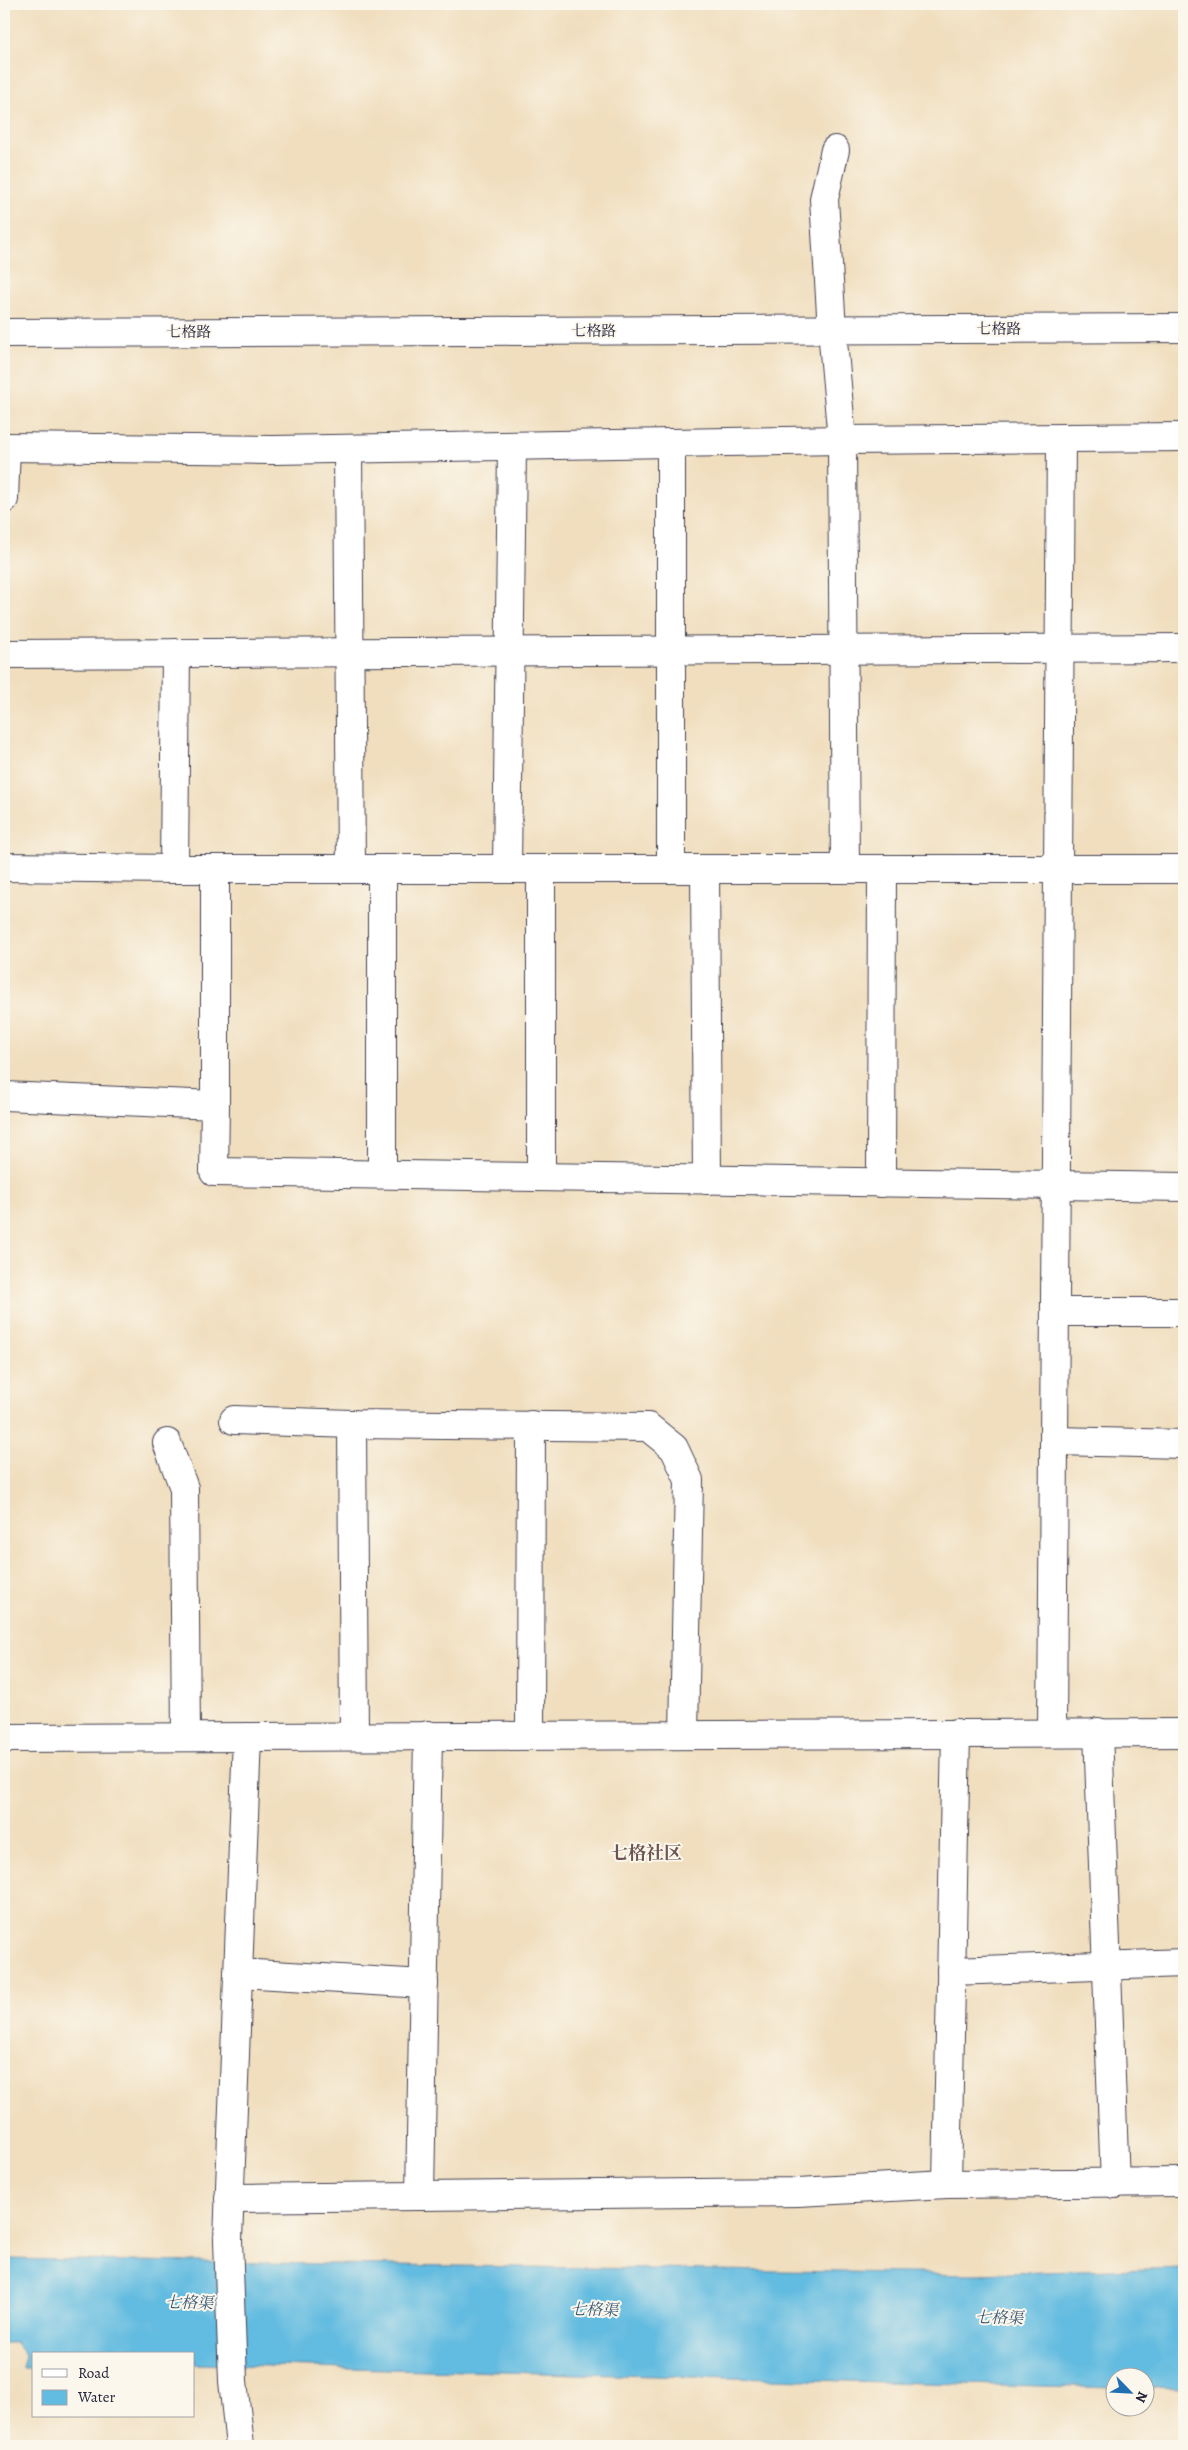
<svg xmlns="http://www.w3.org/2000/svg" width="1188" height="2450" viewBox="0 0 1188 2450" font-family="Alegreya,'Noto Serif SC',serif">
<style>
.water{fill:#62bbe0;stroke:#426e8e}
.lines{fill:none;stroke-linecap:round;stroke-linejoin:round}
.minor-casing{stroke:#413e4f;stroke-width:30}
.minor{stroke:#fff;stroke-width:28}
.labels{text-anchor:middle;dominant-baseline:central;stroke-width:4;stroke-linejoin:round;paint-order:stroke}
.street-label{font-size:15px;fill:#22223b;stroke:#fbf7ec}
.water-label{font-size:16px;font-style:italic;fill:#385875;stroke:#fbf7ec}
.quarter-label{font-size:18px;font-weight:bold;fill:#6b5452;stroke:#fbf7ec}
</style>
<rect width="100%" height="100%" fill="#fbf7ec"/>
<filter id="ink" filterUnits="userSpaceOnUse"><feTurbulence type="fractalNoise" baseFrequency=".02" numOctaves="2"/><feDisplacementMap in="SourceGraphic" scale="10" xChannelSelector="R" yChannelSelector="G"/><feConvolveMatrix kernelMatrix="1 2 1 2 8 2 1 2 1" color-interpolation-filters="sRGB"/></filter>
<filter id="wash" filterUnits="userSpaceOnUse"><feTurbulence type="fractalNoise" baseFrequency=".0096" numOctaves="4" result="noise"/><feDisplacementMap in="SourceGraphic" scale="20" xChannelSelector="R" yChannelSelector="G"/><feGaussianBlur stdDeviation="1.12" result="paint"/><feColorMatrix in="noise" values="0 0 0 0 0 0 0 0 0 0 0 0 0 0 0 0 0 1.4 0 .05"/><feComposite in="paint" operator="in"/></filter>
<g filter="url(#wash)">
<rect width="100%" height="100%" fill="#f0debe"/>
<path class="water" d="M4,2259L974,2274L1184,2268V2389L1146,2388V2378H1116L1115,2388L194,2364V2354H34V2368H22L25,2355L15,2343H4Z"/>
</g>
<g filter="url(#ink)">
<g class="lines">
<defs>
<g id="minor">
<path d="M835,150L824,199L832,330L842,440L845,869"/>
<path d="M4,333L1184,328"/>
<path d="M4,447L274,450L842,440L1184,437"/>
<path d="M348,449L351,869"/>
<path d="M4,499L6,447"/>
<path d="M4,654L1184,648"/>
<path d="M4,867L174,869H1184"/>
<path d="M174,869L176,653"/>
<path d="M215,869V1105"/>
<path d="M507,869L512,446"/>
<path d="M541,869V1177"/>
<path d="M671,869V443"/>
<path d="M705,869L707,1180"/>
<path d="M382,870V1174"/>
<path d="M4,1096L215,1105L214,1172L1184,1187"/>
<path d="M881,1183L882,869"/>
<path d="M1056,1312H1184"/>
<path d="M234,1420L352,1424L648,1427L674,1448L689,1480L684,1734"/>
<path d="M352,1424L354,1736"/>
<path d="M1055,1441L1184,1444"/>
<path d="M167,1443L184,1488L186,1737"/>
<path d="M1052,1732L1061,438"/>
<path d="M1098,1732L1115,2184"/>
<path d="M530,1735L531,1425"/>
<path d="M4,1738L1184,1733"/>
<path d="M951,1971L1184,1963"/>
<path d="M238,1973L424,1984"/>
<path d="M947,2184L956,1733"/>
<path d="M420,2196L428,1735"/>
<path d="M229,2198L798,2192L947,2184L1184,2182"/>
<path d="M240,2446L233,2381L228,2240L247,1737"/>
</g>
</defs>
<use href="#minor" class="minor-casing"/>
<use href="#minor" class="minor"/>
</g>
</g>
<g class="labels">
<g class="street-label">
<text x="999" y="329">七格路</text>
<text x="594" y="331">七格路</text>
<text x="189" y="332">七格路</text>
</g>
<g class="water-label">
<text transform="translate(189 2303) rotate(1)">七格渠</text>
<text transform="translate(594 2310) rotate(1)">七格渠</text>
<text transform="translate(999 2318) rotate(1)">七格渠</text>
</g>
<g class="quarter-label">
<text x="646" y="1853">七格社区</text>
</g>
</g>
<rect width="1188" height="2450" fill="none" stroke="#fbf7ec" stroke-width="20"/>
<rect x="32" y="2352" width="162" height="65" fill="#fbf7ec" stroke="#a4a2a5"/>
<rect x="42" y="2369" width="25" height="8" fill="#ffffff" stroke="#a4a2a5"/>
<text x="78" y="2378" font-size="15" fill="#22223b">Road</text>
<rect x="42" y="2390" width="25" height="15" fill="#62bbe0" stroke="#a4a2a5"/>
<text x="78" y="2402" font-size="15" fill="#22223b">Water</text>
<g transform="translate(1130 2392) rotate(114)"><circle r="24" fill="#fbf7ec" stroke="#a4a2a5"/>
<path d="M0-4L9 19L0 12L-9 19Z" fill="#1f6fb2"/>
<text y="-8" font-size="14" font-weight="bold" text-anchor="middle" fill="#22223b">N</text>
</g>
</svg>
